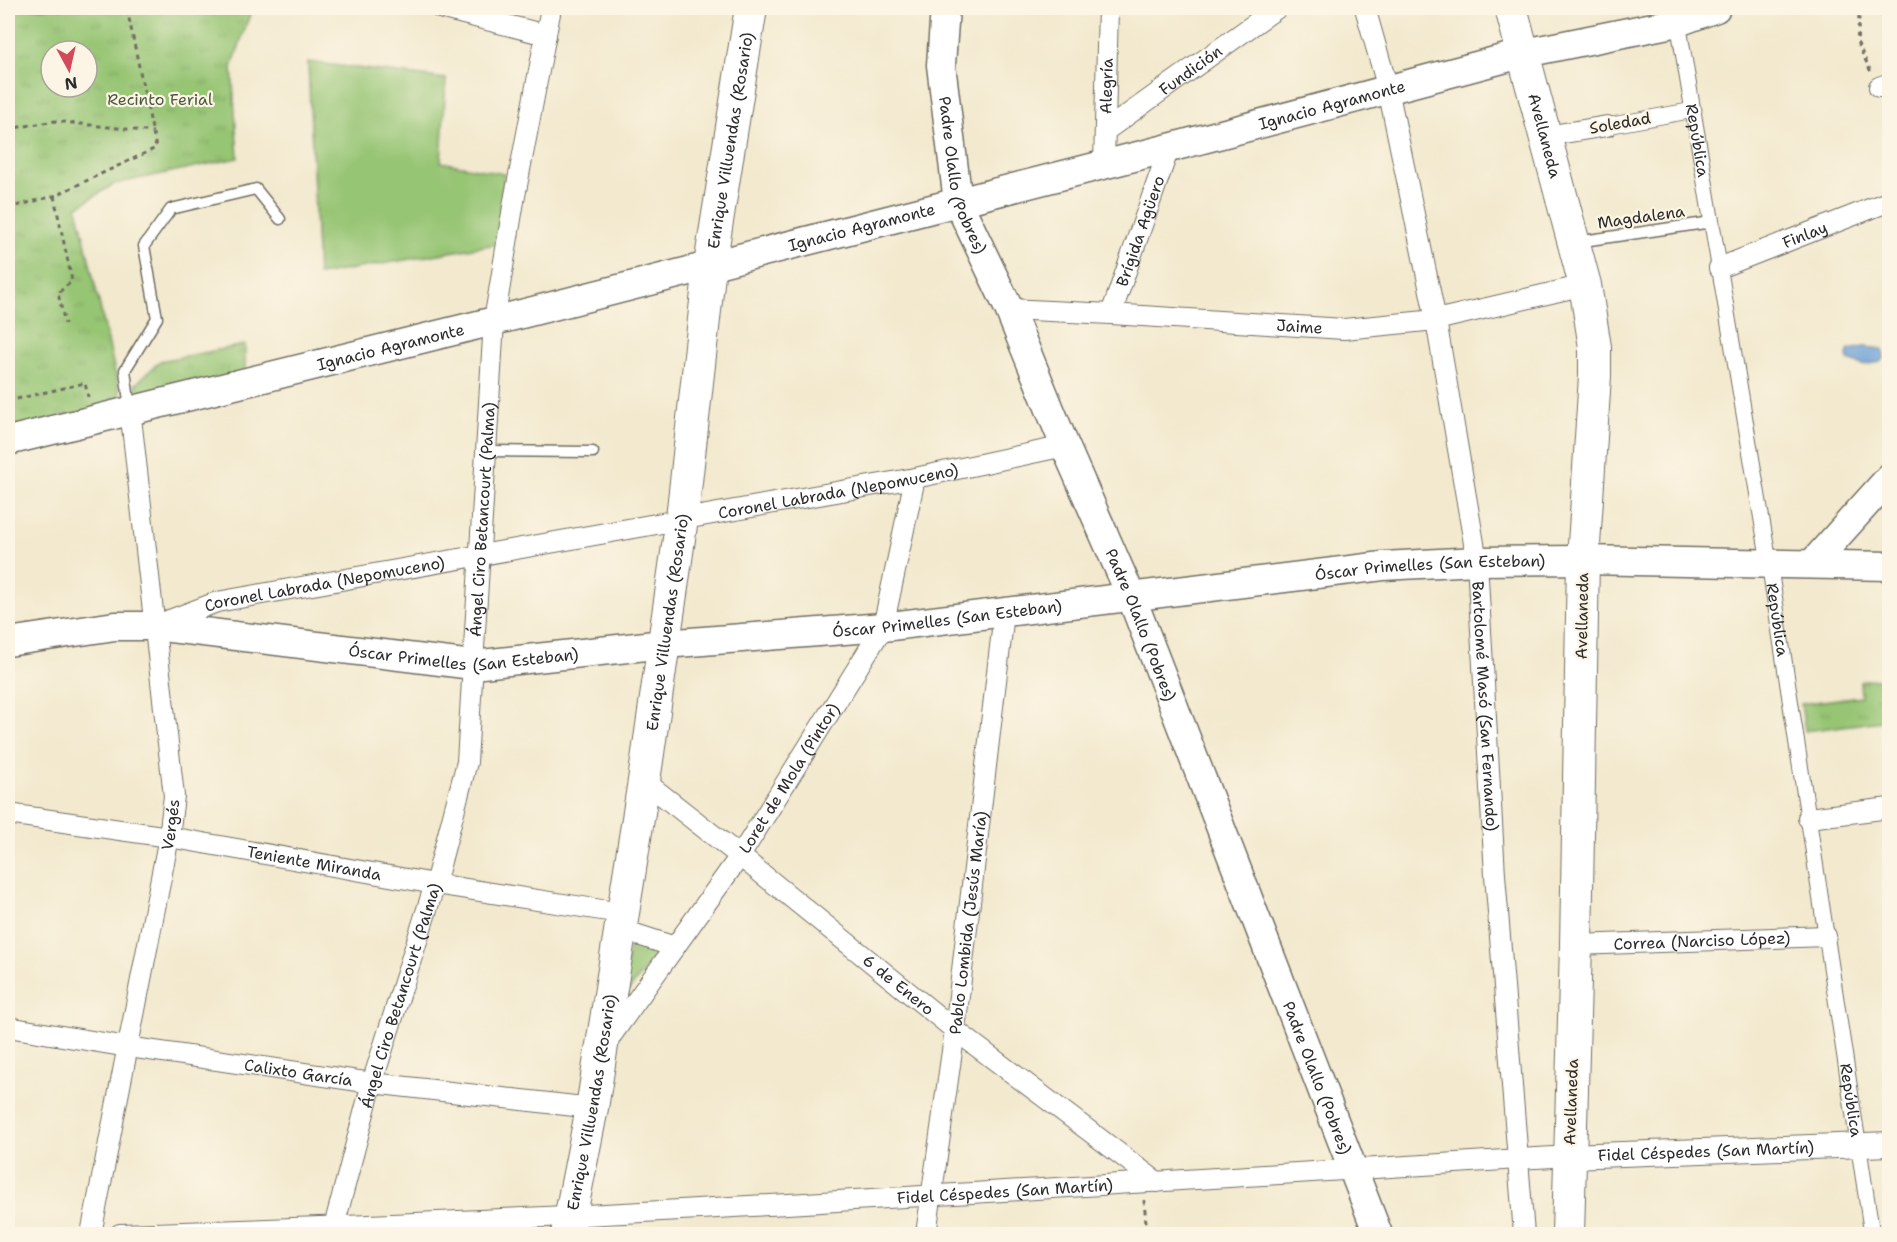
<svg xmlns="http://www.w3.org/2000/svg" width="1897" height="1242" viewBox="0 0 1897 1242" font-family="'Shantell Sans',sans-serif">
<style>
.grass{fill:url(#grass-tufts);stroke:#60784f;stroke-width:1.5;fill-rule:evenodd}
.pitch{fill:#96c573;stroke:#60784f;stroke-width:1.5}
.water{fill:#6aa0d7;stroke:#4a6681;stroke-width:1.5}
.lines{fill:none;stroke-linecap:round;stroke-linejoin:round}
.service-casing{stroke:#716e64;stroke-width:13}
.pedestrian-casing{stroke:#716e64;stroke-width:17}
.minor-casing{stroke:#716e64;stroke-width:22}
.tertiary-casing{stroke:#716e64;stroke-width:26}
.secondary-casing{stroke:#716e64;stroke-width:31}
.primary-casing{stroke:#716e64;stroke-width:34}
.path{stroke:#716e64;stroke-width:3;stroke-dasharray:4.5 4.5;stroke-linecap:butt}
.service{stroke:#fff;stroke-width:10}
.pedestrian{stroke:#fff;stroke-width:15}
.minor{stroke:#fff;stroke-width:20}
.tertiary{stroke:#fff;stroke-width:24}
.secondary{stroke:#fff;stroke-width:28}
.primary{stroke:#fff;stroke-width:32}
.labels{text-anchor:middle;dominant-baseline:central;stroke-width:4.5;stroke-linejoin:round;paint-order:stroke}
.street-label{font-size:16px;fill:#2b2b2b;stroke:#fcf5e5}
.park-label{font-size:16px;fill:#4b5941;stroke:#fcf5e5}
</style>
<defs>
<pattern id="grass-tufts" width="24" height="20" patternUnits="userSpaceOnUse" patternTransform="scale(1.5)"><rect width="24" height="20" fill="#96c573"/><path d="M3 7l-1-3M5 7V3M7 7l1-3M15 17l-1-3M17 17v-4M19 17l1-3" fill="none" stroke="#81a964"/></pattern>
</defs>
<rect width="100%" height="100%" fill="#fcf5e5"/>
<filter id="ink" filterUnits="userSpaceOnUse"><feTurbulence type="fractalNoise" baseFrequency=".0167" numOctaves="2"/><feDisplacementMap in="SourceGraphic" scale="12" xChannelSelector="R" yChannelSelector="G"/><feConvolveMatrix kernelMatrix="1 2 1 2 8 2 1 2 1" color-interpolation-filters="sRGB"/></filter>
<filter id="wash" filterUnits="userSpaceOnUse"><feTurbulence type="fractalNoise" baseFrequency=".008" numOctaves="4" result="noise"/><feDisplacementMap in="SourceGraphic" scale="24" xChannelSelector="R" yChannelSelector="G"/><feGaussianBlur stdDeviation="1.35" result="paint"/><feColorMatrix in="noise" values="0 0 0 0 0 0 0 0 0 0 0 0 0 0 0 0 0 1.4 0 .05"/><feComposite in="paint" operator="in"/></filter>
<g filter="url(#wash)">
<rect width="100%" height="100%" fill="#f2e9ce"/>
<g class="grass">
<path d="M8,8H252L232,67L238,158L114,184L77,207L122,402L8,430ZM51,51H87V87H51Z"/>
<path d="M245,345V373L138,398L135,385L160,361Z"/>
<path d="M1889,677V720L1805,731L1801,704L1861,696L1860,681Z"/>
<path d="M630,944L659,950L620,1003Z"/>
</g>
<path class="pitch" d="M308,62L446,79L441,162L504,174L496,244L318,275Z"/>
<path class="water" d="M1864,347L1882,349L1884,358L1880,362L1863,365L1848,360L1847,355L1849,350Z"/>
</g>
<g filter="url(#ink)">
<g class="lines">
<defs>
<g id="service">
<path d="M1576,242L1712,222"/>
<path d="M130,409L125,370L157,318L144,246L171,209L256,189L280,219"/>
<path d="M486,451L593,452"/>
</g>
<g id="pedestrian">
<path id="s1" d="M1679,16L1678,22L1769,562L1872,1234"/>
<path d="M1607,126L1694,110"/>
</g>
<g id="minor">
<path d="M440,8L546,35"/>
<path id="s2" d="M1365,8L1388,89L1436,320L1477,561L1495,875L1524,1234"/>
<path d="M1879,87L1890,83"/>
<path id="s3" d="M1105,131L1277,8"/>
<path d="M1546,136L1607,126"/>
<path id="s4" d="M1104,164L1108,8"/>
<path id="s5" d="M1719,268L1890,201"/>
<path id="s6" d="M1009,309L1111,314L1344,329L1436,320L1585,285"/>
<path id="s7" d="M1111,314L1169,148"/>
<path id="s8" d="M159,624L217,602L915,478L1065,446"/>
<path id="s9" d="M644,781L740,856L955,1030L1157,1182"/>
<path id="s10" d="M8,814L169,837L435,884L621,913"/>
<path d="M1808,818L1890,808"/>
<path d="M620,929L675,947"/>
<path id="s11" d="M1576,945L1826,936"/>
<path id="s12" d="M8,1027L128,1047L372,1083L592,1108"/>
<path id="s13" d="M606,1043L740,856L883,627L915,478"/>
<path id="s14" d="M91,1234L169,837L174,796L130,409"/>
<path id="s15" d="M120,1234C604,1220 1087,1185 1570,1156"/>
<path id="s16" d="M332,1234L372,1083L435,884L467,762L494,321L514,201L551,8"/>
<path id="s17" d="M926,1234L955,1030L1004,613"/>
</g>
<g id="tertiary">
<path id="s18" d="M1570,1156L1890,1144"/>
</g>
<g id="secondary">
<path id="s19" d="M945,8L941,65L958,202L1009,309L1065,446L1131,596L1378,1234"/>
<path id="s20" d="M8,441L494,321L1169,148L1525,53L1678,22L1716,8"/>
<path d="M1812,564L1890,477"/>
<path id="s21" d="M8,642L115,626H154L473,665L664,644L883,627L1383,566L1477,561L1583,560L1890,566"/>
</g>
<g id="primary">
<path id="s22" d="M1511,8L1585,285L1595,347V376L1583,560L1576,945L1568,1234"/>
<path id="s23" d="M567,1234L592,1108L644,781L682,518L710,265L751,8"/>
</g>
</defs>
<use href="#service" class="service-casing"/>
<use href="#pedestrian" class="pedestrian-casing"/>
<use href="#minor" class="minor-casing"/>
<use href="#tertiary" class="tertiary-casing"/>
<use href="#secondary" class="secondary-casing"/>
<use href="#primary" class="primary-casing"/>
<g class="path">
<path d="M1854,8L1859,18L1857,42L1871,72"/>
<path d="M77,13L112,8"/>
<path d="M8,129L55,121L153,132"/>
<path d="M54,196L72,281L58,293L65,324"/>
<path d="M8,208L54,196L156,148L128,14L119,8"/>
<path d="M8,401L85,383L88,397"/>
<path d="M1144,1200L1147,1234"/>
</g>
<use href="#service" class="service"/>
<use href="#pedestrian" class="pedestrian"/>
<use href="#minor" class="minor"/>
<use href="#tertiary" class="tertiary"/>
<use href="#secondary" class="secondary"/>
<use href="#primary" class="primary"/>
</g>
</g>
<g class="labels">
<g class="street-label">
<text stroke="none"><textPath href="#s3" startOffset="105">Fundición</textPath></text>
<text stroke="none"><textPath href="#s4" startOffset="78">Alegría</textPath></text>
<text stroke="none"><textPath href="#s20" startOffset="1366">Ignacio Agramonte</textPath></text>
<text transform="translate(1620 123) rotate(-10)">Soledad</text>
<text stroke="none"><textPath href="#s22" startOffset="132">Avellaneda</textPath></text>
<text stroke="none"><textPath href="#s23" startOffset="1106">Enrique Villuendas (Rosario)</textPath></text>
<text stroke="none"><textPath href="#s1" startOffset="126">República</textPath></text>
<text stroke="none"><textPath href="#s19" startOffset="170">Padre Olallo (Pobres)</textPath></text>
<text transform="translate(1641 217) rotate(-8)">Magdalena</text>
<text stroke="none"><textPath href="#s20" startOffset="880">Ignacio Agramonte</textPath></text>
<text stroke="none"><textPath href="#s7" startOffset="88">Brígida Agüero</textPath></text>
<text stroke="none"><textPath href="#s5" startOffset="92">Finlay</textPath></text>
<text stroke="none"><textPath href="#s6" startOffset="291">Jaime</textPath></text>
<text stroke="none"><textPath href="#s20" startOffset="394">Ignacio Agramonte</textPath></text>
<text stroke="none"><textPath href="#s8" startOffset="693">Coronel Labrada (Nepomuceno)</textPath></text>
<text stroke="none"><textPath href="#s16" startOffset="734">Ángel Ciro Betancourt (Palma)</textPath></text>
<text stroke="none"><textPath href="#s21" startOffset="1431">Óscar Primelles (San Esteban)</textPath></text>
<text stroke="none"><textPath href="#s8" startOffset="171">Coronel Labrada (Nepomuceno)</textPath></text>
<text transform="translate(1582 616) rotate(-89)">Avellaneda</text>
<text stroke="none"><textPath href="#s21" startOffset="945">Óscar Primelles (San Esteban)</textPath></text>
<text stroke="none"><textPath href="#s1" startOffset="612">República</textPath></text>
<text stroke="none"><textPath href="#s23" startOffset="620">Enrique Villuendas (Rosario)</textPath></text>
<text stroke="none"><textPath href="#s19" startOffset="656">Padre Olallo (Pobres)</textPath></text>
<text stroke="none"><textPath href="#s21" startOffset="459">Óscar Primelles (San Esteban)</textPath></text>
<text stroke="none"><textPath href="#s2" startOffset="710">Bartolomé Masó (San Fernando)</textPath></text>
<text stroke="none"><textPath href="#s13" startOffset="322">Loret de Mola (Pintor)</textPath></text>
<text stroke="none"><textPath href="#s14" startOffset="417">Vergés</textPath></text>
<text stroke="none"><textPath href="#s10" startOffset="310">Teniente Miranda</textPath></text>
<text stroke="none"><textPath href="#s17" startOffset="314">Pablo Lombida (Jesús María)</textPath></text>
<text stroke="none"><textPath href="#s11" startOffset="126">Correa (Narciso López)</textPath></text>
<text stroke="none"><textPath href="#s9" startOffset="326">6 de Enero</textPath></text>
<text stroke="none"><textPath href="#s16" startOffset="248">Ángel Ciro Betancourt (Palma)</textPath></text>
<text stroke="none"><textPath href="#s12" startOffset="294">Calixto García</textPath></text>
<text stroke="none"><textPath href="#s19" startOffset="1142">Padre Olallo (Pobres)</textPath></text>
<text stroke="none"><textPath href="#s1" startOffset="1098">República</textPath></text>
<text stroke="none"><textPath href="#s23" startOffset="134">Enrique Villuendas (Rosario)</textPath></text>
<text transform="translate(1571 1102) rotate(-88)">Avellaneda</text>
<text stroke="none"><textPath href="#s18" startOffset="136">Fidel Céspedes (San Martín)</textPath></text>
<text stroke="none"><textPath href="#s15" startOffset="886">Fidel Céspedes (San Martín)</textPath></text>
</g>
<g class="park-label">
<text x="160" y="99">Recinto Ferial</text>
</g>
</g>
<rect width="1897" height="1242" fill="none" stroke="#fcf5e5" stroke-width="30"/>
<g transform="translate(69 69) rotate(172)"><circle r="28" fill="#fcf5e5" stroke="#a8a49b" stroke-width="1.5"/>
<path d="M0-4.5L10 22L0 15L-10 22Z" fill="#d1495b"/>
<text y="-9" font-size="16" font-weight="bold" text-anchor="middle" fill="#2b2b2b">N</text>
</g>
</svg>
